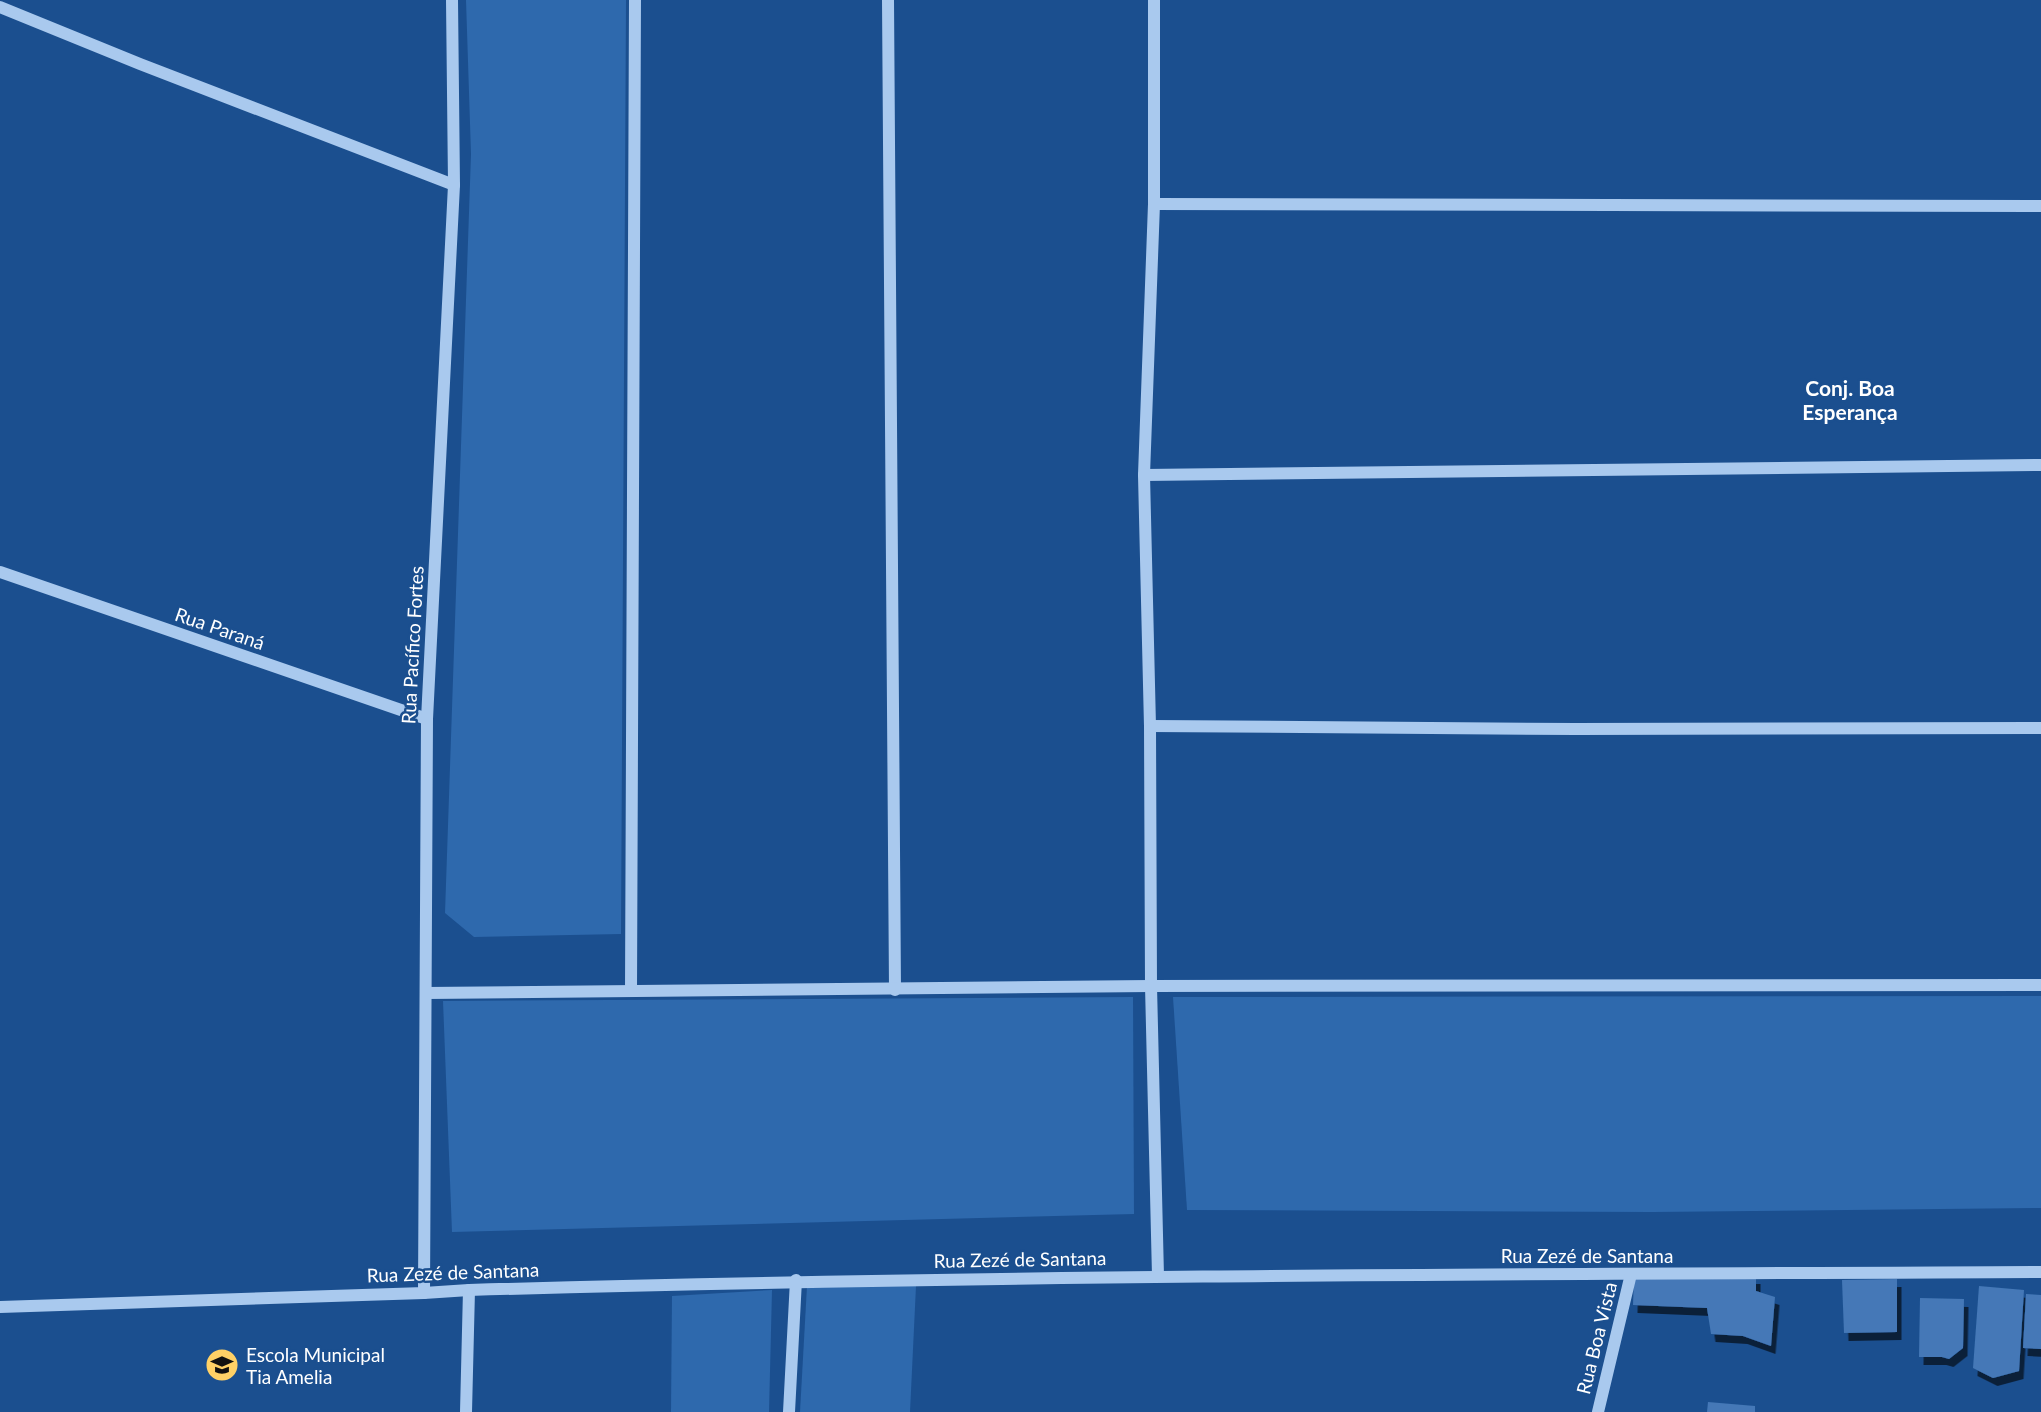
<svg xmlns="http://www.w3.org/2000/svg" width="2041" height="1412" viewBox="0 0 2041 1412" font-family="Lato,sans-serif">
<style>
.green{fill:#2e69ad}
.building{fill:#4478b7;filter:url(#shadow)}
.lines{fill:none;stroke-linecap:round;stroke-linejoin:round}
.minor{stroke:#a9c9ee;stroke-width:12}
.labels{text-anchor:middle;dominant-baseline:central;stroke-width:5;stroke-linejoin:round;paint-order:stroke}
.street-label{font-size:19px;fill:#fff;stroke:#1b4f8f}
.poi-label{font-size:19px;fill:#fff;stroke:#1b4f8f;text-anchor:start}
.neighbourhood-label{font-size:21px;font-weight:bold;fill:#fff;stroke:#1b4f8f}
</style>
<defs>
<filter id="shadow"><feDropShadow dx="4.5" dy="8" stdDeviation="0" flood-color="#0009"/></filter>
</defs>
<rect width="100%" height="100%" fill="#1b4f8f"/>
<g class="green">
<path d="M466,0H626L621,934L474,937L445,913L471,154Z"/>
<path d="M2041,996V1208L1652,1212L1187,1210L1173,997Z"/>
<path d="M1133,997L1134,1214L452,1232L443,1001Z"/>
<path d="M807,1286H916L910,1412H800Z"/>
<path d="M772,1290L769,1412H671L672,1296Z"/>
</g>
<g class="building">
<path d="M1756,1276V1291L1775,1297L1771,1346L1743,1336L1711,1334L1707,1308L1633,1305L1634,1277Z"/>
<path d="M1897,1279V1332L1844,1333L1842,1280Z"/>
<path d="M1979,1286L2024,1290L2019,1371L1993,1378L1973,1368Z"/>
<path d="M2026,1294L2041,1295V1349L2023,1348Z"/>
<path d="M1920,1298L1964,1299L1963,1348L1949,1359L1942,1357H1919Z"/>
<path d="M1708,1402L1755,1406V1412H1707Z"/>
</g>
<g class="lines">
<g class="minor">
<path d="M888,0L895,990"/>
<path d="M1154,0V204L1144,475L1150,726L1151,986L1158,1276"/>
<path d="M0,7L140,64L454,185"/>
<path d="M1154,204L2041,206"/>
<path d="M1144,475L2041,465"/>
<path d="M0,572L427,719"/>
<path d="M1150,726L1576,729L2041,728"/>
<path d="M631,990L635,0"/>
<path d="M426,993L1151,986L2041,985"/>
<path d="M424,1293L427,719L454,185L452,0"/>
<path d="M0,1307L424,1293L469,1290C993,1275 1517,1274 2041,1272"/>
<path d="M466,1412L469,1290"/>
<path d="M789,1412L796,1280"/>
<path d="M1598,1412L1631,1274"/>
</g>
</g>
<defs>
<symbol id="school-disc" viewBox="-11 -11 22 22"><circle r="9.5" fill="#ffd166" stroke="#1b4f8f"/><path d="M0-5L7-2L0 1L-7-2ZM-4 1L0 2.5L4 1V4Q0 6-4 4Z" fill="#111"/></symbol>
</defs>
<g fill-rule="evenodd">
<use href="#school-disc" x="203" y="1346" width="38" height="38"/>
</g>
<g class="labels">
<g class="street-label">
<text transform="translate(220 628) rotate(19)">Rua Paraná</text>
<text transform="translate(412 645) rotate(-87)">Rua Pacífico Fortes</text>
<text x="1587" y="1255">Rua Zezé de Santana</text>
<text transform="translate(1020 1259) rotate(-1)">Rua Zezé de Santana</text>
<text transform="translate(453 1272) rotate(-2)">Rua Zezé de Santana</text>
<text transform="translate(1596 1338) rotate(-76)">Rua Boa Vista</text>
</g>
<g class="poi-label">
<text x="246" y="1354">Escola Municipal<tspan x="246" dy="22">Tia Amelia</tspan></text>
</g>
<g class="neighbourhood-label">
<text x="1850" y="387">Conj. Boa<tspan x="1850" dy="24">Esperança</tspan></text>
</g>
</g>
</svg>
